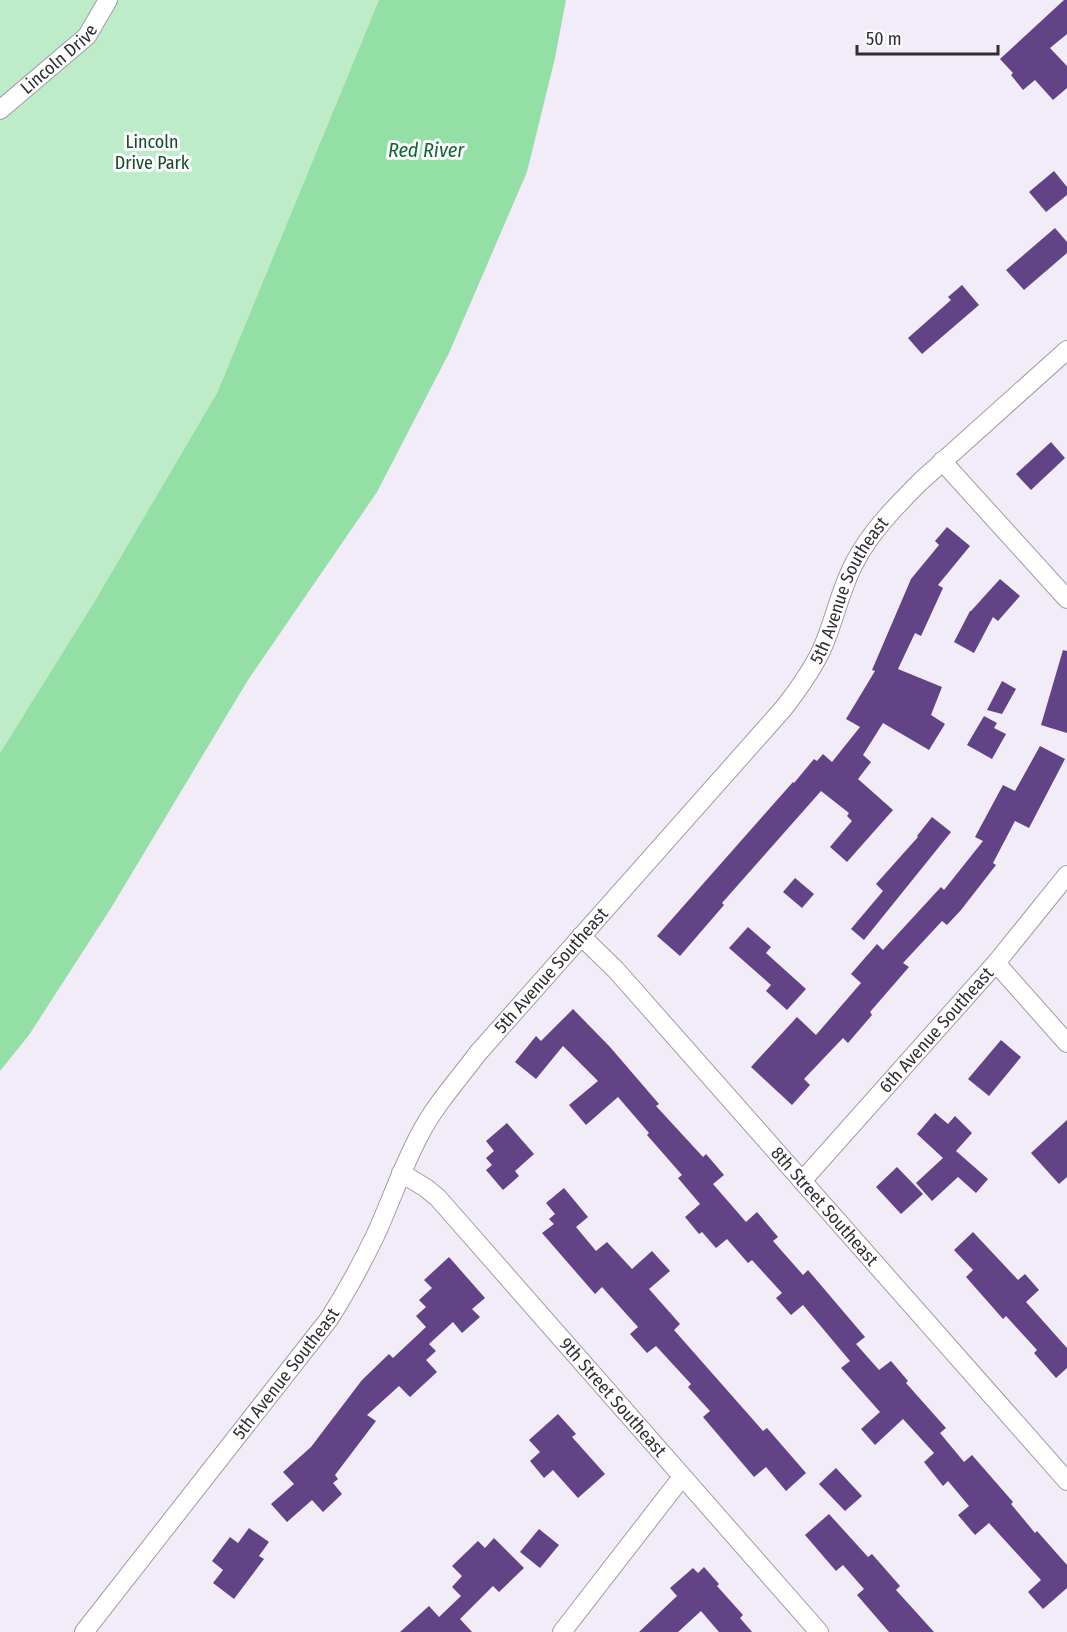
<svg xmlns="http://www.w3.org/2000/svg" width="1067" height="1632" viewBox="0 0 1067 1632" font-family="'Fira Sans Condensed',sans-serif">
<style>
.green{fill:#bfecc8}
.water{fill:#94dfa5}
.building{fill:#624386}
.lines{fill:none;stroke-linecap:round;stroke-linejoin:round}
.minor-casing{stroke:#a09ca7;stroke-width:20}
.minor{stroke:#fff;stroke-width:18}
.labels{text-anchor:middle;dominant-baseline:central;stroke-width:6;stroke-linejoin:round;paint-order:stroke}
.street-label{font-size:18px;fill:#302e33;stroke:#fcfbfe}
.park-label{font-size:18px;fill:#154b27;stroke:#fcfbfe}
.water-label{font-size:20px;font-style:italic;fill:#136532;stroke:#fcfbfe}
</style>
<rect width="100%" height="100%" fill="#f1ecf8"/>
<path class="green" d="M0,0H379L217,393L93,604L0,753Z"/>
<path class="water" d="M379,0H566L555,58L527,172L449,353L377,492L248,680L111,908L29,1035L0,1071V753L93,604L217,393Z"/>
<g class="building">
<path d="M1064,0H1067V34L1050,48L1067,66V88L1053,100L1035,80L1023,90L1011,75L1013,73L1000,59Z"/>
<path d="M1054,171L1067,187V195L1046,212L1029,192Z"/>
<path d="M1055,228L1067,242V253L1024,290L1006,270Z"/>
<path d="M962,285L979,305L922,354L908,338L951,300L948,297Z"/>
<path d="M1051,442L1065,458L1031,490L1016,474Z"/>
<path d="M947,527L970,546L938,585L943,588L921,636L915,633L898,669L942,687L931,715L945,724L929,750L883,723L863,755L871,762L858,779L893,810L847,862L830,847L852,821L847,816L849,813L821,791L722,903L724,905L680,956L657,936L793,782L794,783L814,759L817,761L823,754L832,762L860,727L846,719L875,671L872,670L911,579L939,545L935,541Z"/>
<path d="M1000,579L1020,596L998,621L993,617L974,653L954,642L970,611H971Z"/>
<path d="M1063,650L1067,651V733L1041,725Z"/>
<path d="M1002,681L1016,689L1002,714L987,710Z"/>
<path d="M984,716L997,723L994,728L1006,734L992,759L967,745Z"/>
<path d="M1040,746L1065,759L1029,828L1015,821L993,863L996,865L961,910L947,925L942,921L903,963L909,967L870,1012L872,1015L848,1043L843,1038L804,1079L810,1085L792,1105L751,1067L797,1017L816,1035L861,983L851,974L877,944L883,950L941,887L944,890L983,841L975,837L1003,785L1015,791Z"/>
<path d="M932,817L951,832L864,940L851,929L883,891L876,884L918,837L917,836Z"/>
<path d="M795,878L814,894L802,908L783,892Z"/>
<path d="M748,927L771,947L766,953L806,989L787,1010L766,991L771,985L729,948Z"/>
<path d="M573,1009L610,1047L659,1104L656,1106L703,1157L706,1154L724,1175L713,1184L746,1222L757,1212L778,1237L773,1241L803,1275L808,1270L865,1337L856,1344L879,1370L891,1361L908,1381L906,1383L946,1428L940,1433L964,1462L972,1455L1013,1502L1011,1504L1035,1533L1037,1531L1067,1565V1588L1043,1609L1028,1592L1041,1580L989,1523L975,1535L958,1515L969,1506L948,1481L943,1486L924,1462L934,1453L903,1419L875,1445L861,1429L880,1412L841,1368L850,1361L803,1305L791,1315L776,1298L782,1293L752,1260L748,1263L727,1239L716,1248L702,1232L699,1234L685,1217L700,1204L678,1178L682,1175L647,1135L649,1133L618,1097L586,1125L569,1105L598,1081L563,1046L536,1079L515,1062L536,1036L541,1041Z"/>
<path d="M1001,1040L1021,1057L989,1096L968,1079Z"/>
<path d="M935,1113L948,1124L955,1116L972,1133L956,1151L988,1179L976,1193L958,1177L932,1201L916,1183L943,1158L917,1134Z"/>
<path d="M1067,1120V1177L1059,1184L1031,1153Z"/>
<path d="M507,1123L534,1154L515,1171L519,1176L503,1190L486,1170L492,1165L486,1158L494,1151L486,1141Z"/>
<path d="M897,1167L923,1194L901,1214L876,1187Z"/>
<path d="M564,1188L588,1217L576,1227L596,1251L607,1242L632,1269L652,1251L670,1271L649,1289L680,1324L674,1330L763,1431L767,1428L806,1473L786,1491L766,1467L754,1477L703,1417L710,1411L688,1387L691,1384L656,1346L647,1353L630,1334L638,1327L602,1287L595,1294L542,1233L554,1224L549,1219L555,1214L546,1203Z"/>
<path d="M973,1232L1018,1280L1025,1274L1039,1290L1026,1302L1067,1348V1368L1056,1378L1034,1353L1037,1350L1006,1316L1003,1319L966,1277L973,1270L954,1250Z"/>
<path d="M449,1257L485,1298L472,1309L480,1317L462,1333L453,1322L429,1344L436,1351L426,1360L437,1372L410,1397L399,1386L367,1415L376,1421L335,1475L338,1479L333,1483L342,1494L323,1512L312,1500L287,1522L271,1504L294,1484L283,1472L311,1447L362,1380L389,1354L393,1358L426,1327L416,1316L426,1307L419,1300L432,1288L424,1280Z"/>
<path d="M558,1414L576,1434L572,1437L605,1474L578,1498L553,1470L544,1478L530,1461L540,1452L529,1440Z"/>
<path d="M836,1468L862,1496L845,1511L819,1484Z"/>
<path d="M829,1514L868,1557L872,1554L900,1586L896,1590L934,1632H889L857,1595L864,1589L843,1565L836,1571L805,1535Z"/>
<path d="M249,1528L269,1542L259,1556L264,1559L234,1599L213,1583L223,1570L212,1561L230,1537L238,1543Z"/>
<path d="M539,1529L559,1545L540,1568L520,1552Z"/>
<path d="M494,1538L524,1568L499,1592L493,1586L460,1619L472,1632H400L429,1606L439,1617L461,1596L452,1587L462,1576L452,1566L478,1541L485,1548Z"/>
<path d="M704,1567L719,1584L717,1586L743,1615L740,1618L752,1632H719L701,1611L678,1632H639L677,1596L670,1588L693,1568L698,1573Z"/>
</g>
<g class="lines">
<defs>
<g id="minor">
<path id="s1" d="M0,110L87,36L108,0"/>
<path d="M942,461L1067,599"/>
<path id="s2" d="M581,936L616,970L1067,1481"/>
<path d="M996,963L1067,1043"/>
<path id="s3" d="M401,1173L426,1188L438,1198L819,1632"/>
<path id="s4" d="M802,1181L996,963L1067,875"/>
<path id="s5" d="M84,1632L329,1319C347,1291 362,1263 376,1234C391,1201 402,1168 419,1136C434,1106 458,1080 478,1053L783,709C797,691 811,672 821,651C835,621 840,588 856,560C872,530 897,505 921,481L1067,350"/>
<path d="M562,1632L682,1477"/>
</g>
</defs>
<use href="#minor" class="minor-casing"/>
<use href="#minor" class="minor"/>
</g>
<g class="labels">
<g class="street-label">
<text stroke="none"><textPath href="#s1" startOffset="78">Lincoln Drive</textPath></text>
<text stroke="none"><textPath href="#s5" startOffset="1300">5th Avenue Southeast</textPath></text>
<text stroke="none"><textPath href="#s5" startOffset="814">5th Avenue Southeast</textPath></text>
<text stroke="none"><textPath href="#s4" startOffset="202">6th Avenue Southeast</textPath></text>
<text stroke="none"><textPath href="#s2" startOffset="364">8th Street Southeast</textPath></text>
<text stroke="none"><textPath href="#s5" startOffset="328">5th Avenue Southeast</textPath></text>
<text stroke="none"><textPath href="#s3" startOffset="310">9th Street Southeast</textPath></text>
</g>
<g class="park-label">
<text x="152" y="142">Lincoln<tspan x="152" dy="21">Drive Park</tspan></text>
</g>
<g class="water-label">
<text x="426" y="150">Red River</text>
</g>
</g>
<path d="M857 45v9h141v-9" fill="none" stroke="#302e33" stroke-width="3"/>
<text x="866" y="45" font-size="18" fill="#302e33" stroke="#fcfbfe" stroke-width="4.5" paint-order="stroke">50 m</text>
</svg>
